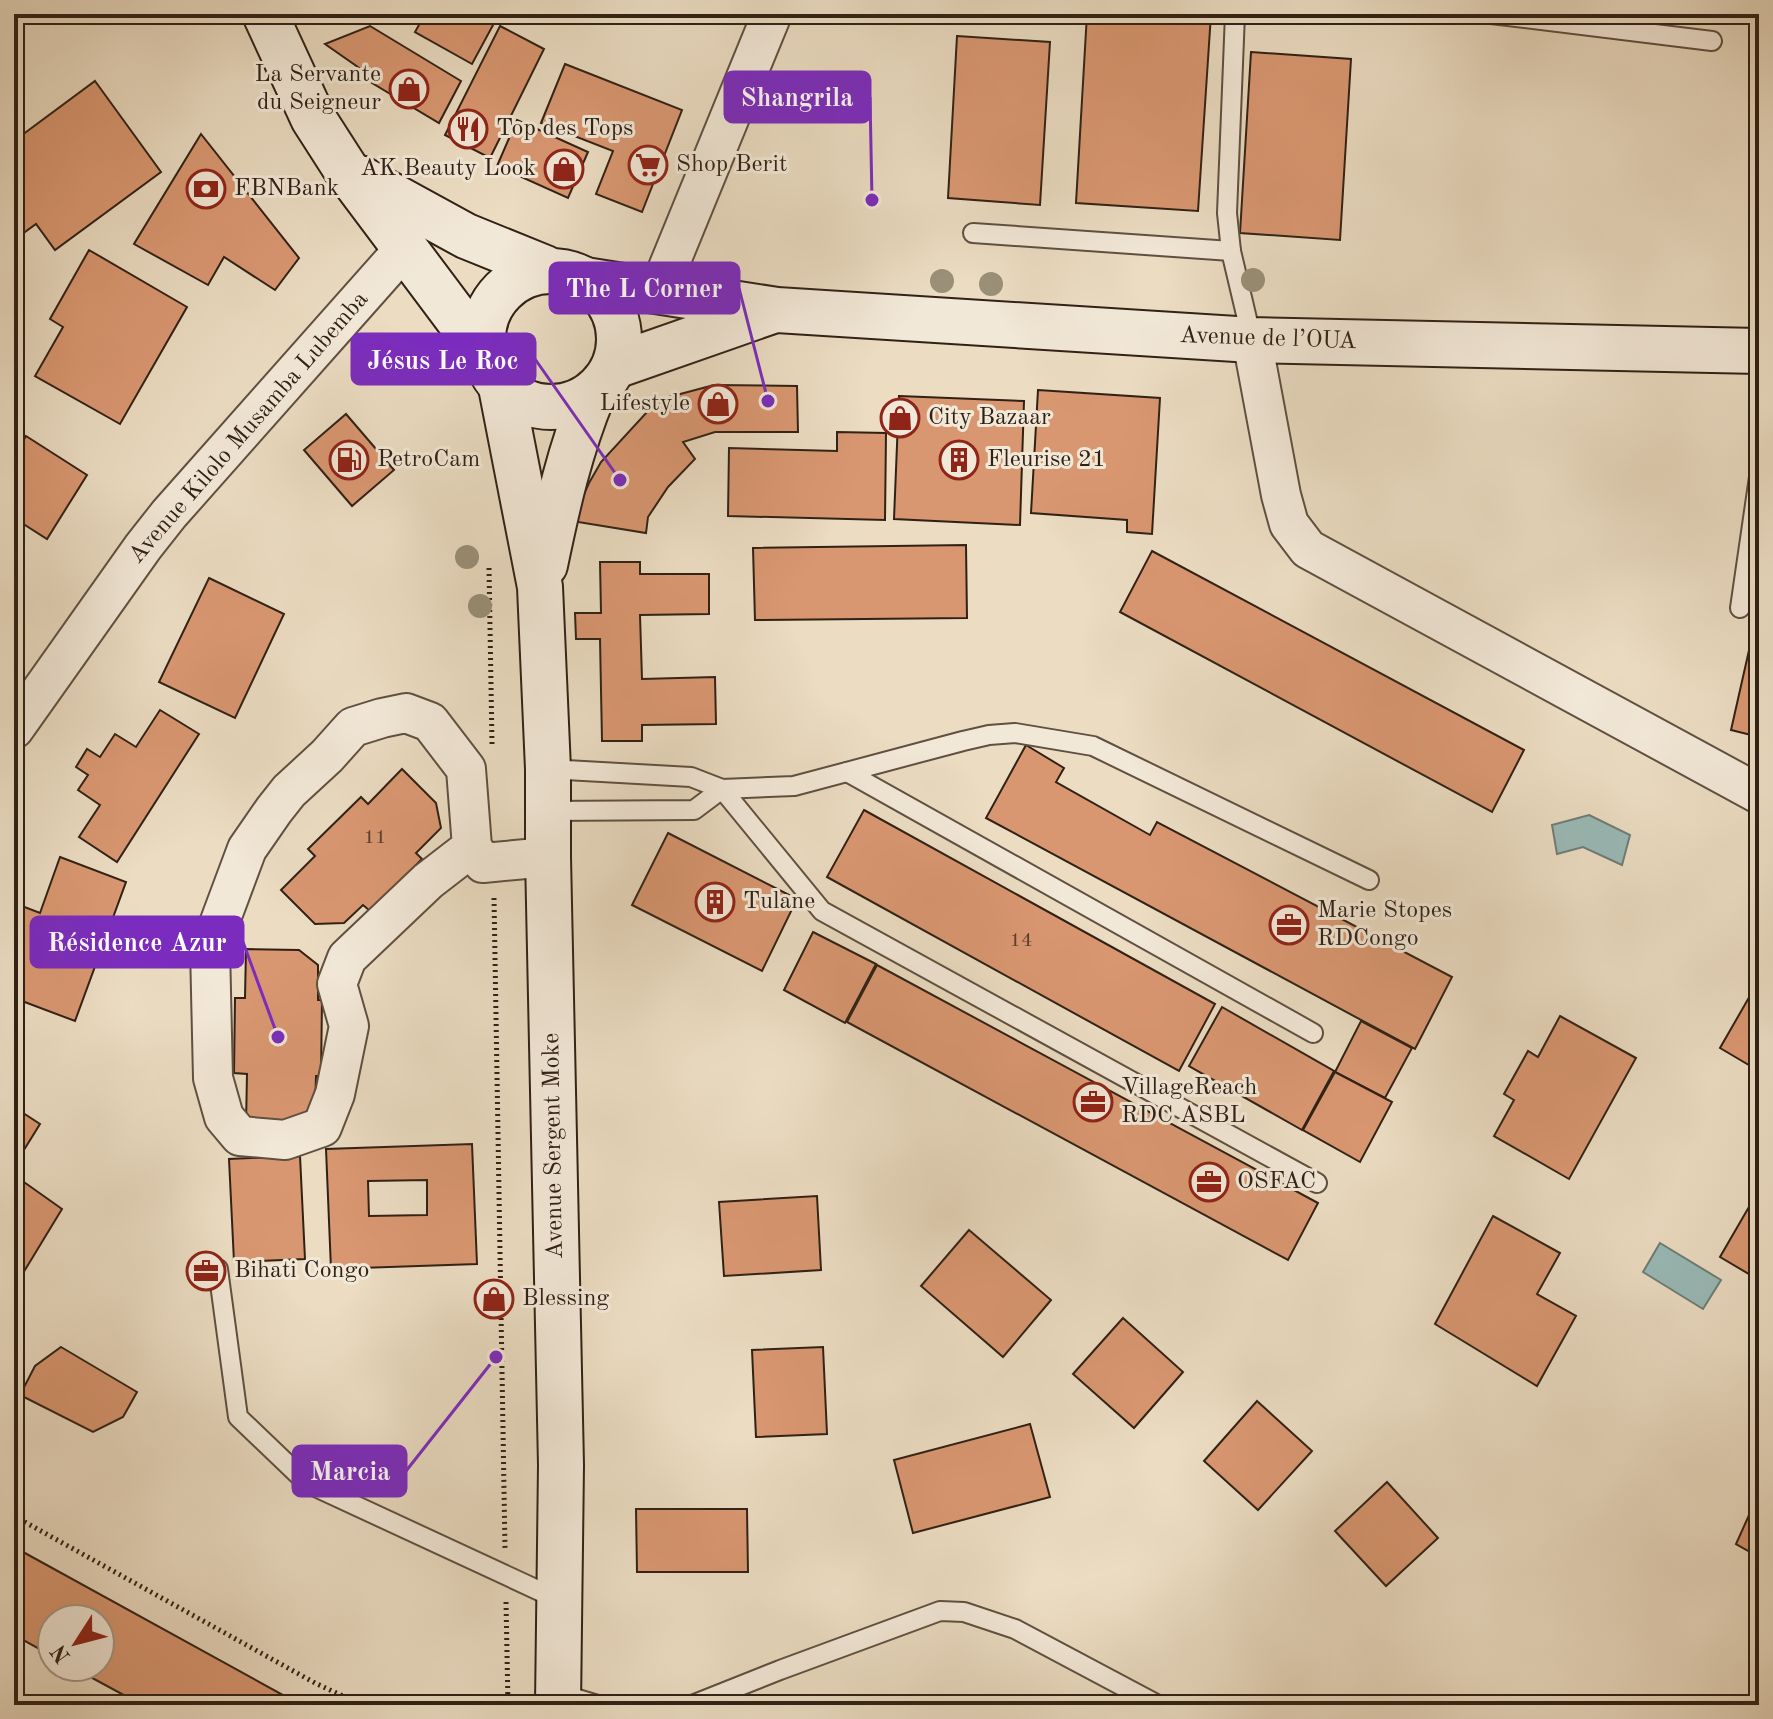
<svg xmlns="http://www.w3.org/2000/svg" width="1773" height="1719" viewBox="0 0 1773 1719" font-family="'Old Standard TT',serif">
<style>
.water{fill:#99bab7;stroke:#6f7d77;stroke-width:2}
.building{fill:#d99771;stroke:#302116;stroke-width:2;fill-rule:evenodd}
.lines{fill:none;stroke-linecap:round;stroke-linejoin:round}
.service-casing{stroke:#5f5041;stroke-width:22}
.minor-casing{stroke:#5f5041;stroke-width:42}
.secondary-casing{stroke:#302116;stroke-width:48}
.path{stroke:#302116;stroke-width:5;stroke-dasharray:2 4;stroke-linecap:butt}
.service{stroke:#f2e8d7;stroke-width:18}
.minor{stroke:#f2e8d7;stroke-width:38}
.secondary{stroke:#f2e8d7;stroke-width:44}
.tree{fill:#9a9078}
.labels{text-anchor:middle;dominant-baseline:central;stroke-width:6;stroke-linejoin:round;paint-order:stroke}
.number-label{font-size:20px;fill:#5a3e2d}
.poi-label{font-size:24px;fill:#302116;stroke:#f2e8d7;text-anchor:start}
.street-label{font-size:24px;fill:#302116;stroke:#f2e8d7}
.leader{fill:none;stroke:#7b2cbf;stroke-width:3}
.callout-dot{fill:#7b2cbf;stroke:#f2e8d7;stroke-width:3}
.callout{fill:#7b2cbf;stroke:#7b2cbf;stroke-width:3}
.callout-label{font-size:26px;text-anchor:middle;font-weight:bold;fill:#fff}
</style>
<rect width="100%" height="100%" fill="#ebdcc2"/>
<filter id="stains"><feTurbulence type="fractalNoise" baseFrequency=".0025" numOctaves="4"/><feColorMatrix values="0 0 0 0 .2 0 0 0 0 .09 0 0 0 0 .02 0 0 0 .5 -.17"/></filter>
<radialGradient id="worn" r=".72"><stop offset=".6" stop-color="#630" stop-opacity="0"/><stop offset="1" stop-color="#630" stop-opacity=".3"/></radialGradient>
<g class="water">
<path d="M1589,815L1630,835L1622,865L1583,847L1557,854L1552,825Z"/>
<path d="M1660,1243L1721,1280L1703,1309L1643,1272Z"/>
</g>
<g class="building">
<path d="M425,14H499L472,64L415,32Z"/>
<path d="M1087,14H1211L1198,211L1076,203Z"/>
<path d="M370,26L461,81L439,123L372,83L375,79L325,44Z"/>
<path d="M500,26L544,49L490,158L445,135Z"/>
<path d="M957,36L1050,42L1040,205L948,198Z"/>
<path d="M1251,52L1351,59L1340,240L1240,233Z"/>
<path d="M565,64L682,110L642,212L596,194L613,151L541,123Z"/>
<path d="M95,81L161,172L55,250L36,224L14,240V141Z"/>
<path d="M517,120L588,152L568,198L497,166Z"/>
<path d="M201,134L299,258L275,290L224,257L208,285L134,244Z"/>
<path d="M89,250L187,307L120,424L35,376L63,327L50,319Z"/>
<path d="M714,385L797,386L798,432H715L683,442L695,459L668,487L648,517L646,533L572,521L589,483L601,462L647,412L669,397Z"/>
<path d="M1038,390L1160,398L1152,534L1127,532V520L1031,513Z"/>
<path d="M899,396L1024,401L1020,525L894,519Z"/>
<path d="M346,414L394,470L352,506L304,450Z"/>
<path d="M837,432L886,433L885,520L728,516L729,448L837,451Z"/>
<path d="M26,436L87,475L47,539L14,518V456Z"/>
<path d="M966,545L967,618L755,620L753,548Z"/>
<path d="M1152,551L1524,750L1492,812L1120,612Z"/>
<path d="M600,562H640V574H709V614L640,615L642,679L715,677L716,724L642,725V741H602L600,639H576L575,613H601Z"/>
<path d="M209,578L284,614L235,718L159,682Z"/>
<path d="M1759,606V737L1731,730Z"/>
<path d="M160,710L199,734L117,862L79,837L100,805L78,790L88,775L76,767L87,749L100,757L115,734L136,747Z"/>
<path d="M1026,745L1064,768L1056,782L1150,835L1157,822L1452,977L1415,1049L986,818Z"/>
<path d="M402,769L436,803L441,828L416,853L422,859L370,911L363,905L344,923L315,924L281,890L315,856L308,849L361,797L368,804Z"/>
<path d="M864,810L1215,1004L1179,1071L827,877Z"/>
<path d="M668,833L797,899L762,971L632,905Z"/>
<path d="M60,857L126,882L75,1021L14,998V981L16,975L14,974V903L40,913Z"/>
<path d="M813,932L876,964L845,1023L784,990Z"/>
<path d="M246,949L299,950L318,965V1000H322L321,1076H316L315,1111L292,1126L246,1125L247,1074L234,1073L235,998H245Z"/>
<path d="M877,965L1318,1203L1288,1260L847,1022Z"/>
<path d="M1759,980V1071L1720,1048Z"/>
<path d="M1222,1007L1334,1071L1302,1130L1189,1066Z"/>
<path d="M1560,1016L1636,1058L1569,1179L1494,1136L1514,1100L1504,1094L1528,1051L1538,1057Z"/>
<path d="M1361,1021L1412,1048L1385,1098L1335,1072Z"/>
<path d="M1335,1072L1392,1102L1360,1162L1303,1130Z"/>
<path d="M14,1107L40,1124L14,1166Z"/>
<path d="M472,1144L477,1264L331,1269L326,1149ZM427,1180V1215L369,1216L368,1181Z"/>
<path d="M300,1156L305,1259L234,1262L229,1159Z"/>
<path d="M14,1175L62,1209L14,1288Z"/>
<path d="M1757,1193L1759,1194V1280L1720,1257Z"/>
<path d="M817,1196L821,1270L724,1276L719,1202Z"/>
<path d="M1493,1216L1560,1253L1537,1294L1576,1316L1537,1386L1435,1324Z"/>
<path d="M969,1230L1051,1300L1003,1357L921,1286Z"/>
<path d="M1123,1318L1183,1372L1134,1428L1073,1374Z"/>
<path d="M61,1347L137,1392L123,1417L93,1432L20,1395L35,1366Z"/>
<path d="M823,1347L827,1434L756,1437L752,1350Z"/>
<path d="M1257,1401L1312,1451L1258,1510L1204,1461Z"/>
<path d="M1030,1424L1050,1497L913,1533L894,1460Z"/>
<path d="M1387,1482L1438,1538L1386,1586L1335,1531Z"/>
<path d="M1759,1493V1557L1736,1544Z"/>
<path d="M636,1509H747L748,1572H637Z"/>
<path d="M14,1547L301,1705H142L72,1667H100V1619H52V1656L14,1635Z"/>
</g>
<g class="lines">
<defs>
<g id="service">
<path d="M1235,14L1227,213L1231,251L1252,340"/>
<path d="M1491,14L1712,41"/>
<path d="M973,233L1231,251"/>
<path d="M1740,608L1759,477"/>
<path d="M548,769L691,777L722,789L794,786L963,741L989,735L1015,733L1093,746L1369,880"/>
<path d="M847,772L1313,1033"/>
<path d="M722,789L822,911L1317,1183"/>
<path d="M549,811L694,810L722,789"/>
<path d="M218,1269L238,1417L307,1483L557,1599"/>
<path d="M558,1693L598,1705"/>
<path d="M692,1705L780,1670L940,1611L964,1612L1015,1629L1158,1705"/>
</g>
<g id="minor">
<path d="M659,290L772,14"/>
<path d="M1252,340L1281,495L1289,524L1308,549L1759,794"/>
<path d="M14,729L143,547L169,514L405,248"/>
<path d="M472,847L428,881L347,958L337,984L349,1026L335,1094L322,1127L285,1140L240,1136L224,1117L213,1078L210,948L247,849L274,810L289,791L327,756L353,727L382,718L406,713L430,722L466,769L472,847L483,863L548,857"/>
</g>
<g id="secondary">
<path d="M265,14L313,118L347,171L487,358"/>
<path d="M360,178L466,236L545,268"/>
<circle cx="551" cy="339" r="68"/>
<path d="M585,280L777,310L1252,340L1759,351"/>
<path d="M615,366L775,310"/>
<path d="M501,387L540,587L548,769V857L561,1465L558,1705"/>
<path d="M545,565C557,507 570,449 593,394"/>
</g>
</defs>
<use href="#service" class="service-casing"/>
<use href="#minor" class="minor-casing"/>
<use href="#secondary" class="secondary-casing"/>
<g class="path">
<path d="M489,568L492,744"/>
<path d="M494,898L505,1548"/>
<path d="M14,1516L315,1683L362,1705"/>
<path d="M506,1602L508,1705"/>
</g>
<use href="#service" class="service"/>
<use href="#minor" class="minor"/>
<use href="#secondary" class="secondary"/>
</g>
<g class="tree">
<circle cx="1253" cy="280" r="12"/>
<circle cx="942" cy="281" r="12"/>
<circle cx="991" cy="284" r="12"/>
<circle cx="467" cy="557" r="12"/>
<circle cx="480" cy="606" r="12"/>
</g>
<defs>
<symbol id="shop-ring" viewBox="-11 -11 22 22"><circle r="9.5" fill="#f2e8d7" stroke="#8f2418" stroke-width="1.5"/><path d="M-5-2.5h2.3a2.7 3.5 0 0 1 5.4 0H5L5.5 6h-11ZM-1.5-2.5h3a1.5 2.3 0 0 0-3 0Z" fill="#8f2418"/></symbol>
<symbol id="restaurant-ring" viewBox="-11 -11 22 22"><circle r="9.5" fill="#f2e8d7" stroke="#8f2418" stroke-width="1.5"/><path d="M-5-6h1v4h1v-4h1v4h1v-4h1v5L-1.5 .5V6h-2V.5L-5-1ZM5-6V6H3V1.5H1.5Q1.5-4 5-6Z" fill="#8f2418"/></symbol>
<symbol id="supermarket-ring" viewBox="-11 -11 22 22"><circle r="9.5" fill="#f2e8d7" stroke="#8f2418" stroke-width="1.5"/><path d="M-6-5.5h2.5l.6 2H6L4.5 2H-2.5L-4.4-4H-6ZM-1.5 3.2a1.3 1.3 0 1 0 .1 0ZM3 3.2a1.3 1.3 0 1 0 .1 0Z" fill="#8f2418"/></symbol>
<symbol id="bank-ring" viewBox="-11 -11 22 22"><circle r="9.5" fill="#f2e8d7" stroke="#8f2418" stroke-width="1.5"/><path d="M-6-4H6V4H-6ZM0-2.3a2.3 2.3 0 1 0 0 4.6a2.3 2.3 0 1 0 0-4.6Z" fill="#8f2418"/></symbol>
<symbol id="fuel-ring" viewBox="-11 -11 22 22"><circle r="9.5" fill="#f2e8d7" stroke="#8f2418" stroke-width="1.5"/><path d="M-5.5-6h7V0h2V4h1.3V-2.5L3-4.5l.8-.8L6-3V5H2.5V1h-1V6h-7ZM-4.2-4.7v3.2H.2V-4.7Z" fill="#8f2418"/></symbol>
<symbol id="building-ring" viewBox="-11 -11 22 22"><circle r="9.5" fill="#f2e8d7" stroke="#8f2418" stroke-width="1.5"/><path d="M-4-6H4V6H1V3H-1V6H-4ZM-2.5-4.3h1.7v1.8h-1.7ZM.8-4.3h1.7v1.8H.8ZM-2.5-1h1.7V.8h-1.7ZM.8-1h1.7V.8H.8Z" fill="#8f2418"/></symbol>
<symbol id="office-ring" viewBox="-11 -11 22 22"><circle r="9.5" fill="#f2e8d7" stroke="#8f2418" stroke-width="1.5"/><path d="M-6-3h4V-5.5h4V-3h4V5H-6ZM-1-4.5V-3h2v-1.5ZM-6 0V1H6V0Z" fill="#8f2418"/></symbol>
</defs>
<g fill-rule="evenodd">
<use href="#shop-ring" x="387" y="67" width="44" height="44"/>
<use href="#restaurant-ring" x="446" y="107" width="44" height="44"/>
<use href="#supermarket-ring" x="626" y="143" width="44" height="44"/>
<use href="#shop-ring" x="542" y="147" width="44" height="44"/>
<use href="#bank-ring" x="184" y="167" width="44" height="44"/>
<use href="#shop-ring" x="696" y="382" width="44" height="44"/>
<use href="#shop-ring" x="878" y="396" width="44" height="44"/>
<use href="#fuel-ring" x="327" y="438" width="44" height="44"/>
<use href="#building-ring" x="937" y="438" width="44" height="44"/>
<use href="#building-ring" x="693" y="880" width="44" height="44"/>
<use href="#office-ring" x="1267" y="903" width="44" height="44"/>
<use href="#office-ring" x="1071" y="1080" width="44" height="44"/>
<use href="#office-ring" x="1187" y="1160" width="44" height="44"/>
<use href="#office-ring" x="184" y="1249" width="44" height="44"/>
<use href="#shop-ring" x="472" y="1277" width="44" height="44"/>
</g>
<g class="labels">
<g class="number-label">
<text x="375" y="838">11</text>
<text x="1021" y="941">14</text>
</g>
<g class="poi-label">
<text x="381" y="75" text-anchor="end">La Servante<tspan x="381" dy="28">du Seigneur</tspan></text>
<text x="496" y="129">Top des Tops</text>
<text x="676" y="165">Shop Berit</text>
<text x="536" y="169" text-anchor="end">AK Beauty Look</text>
<text x="234" y="189">FBNBank</text>
<text x="690" y="404" text-anchor="end">Lifestyle</text>
<text x="928" y="418">City Bazaar</text>
<text x="377" y="460">PetroCam</text>
<text x="987" y="460">Fleurise 21</text>
<text x="743" y="902">Tulane</text>
<text x="1317" y="911">Marie Stopes<tspan x="1317" dy="28">RDCongo</tspan></text>
<text x="1121" y="1088">VillageReach<tspan x="1121" dy="28">RDC ASBL</tspan></text>
<text x="1237" y="1182">OSFAC</text>
<text x="234" y="1271">Bihati Congo</text>
<text x="522" y="1299">Blessing</text>
</g>
<g class="street-label">
<text transform="translate(1268 339) rotate(2)">Avenue de l’OUA</text>
<text transform="translate(249 428) rotate(-49)">Avenue Kilolo Musamba Lubemba</text>
<text transform="translate(554 1146) rotate(-91)">Avenue Sergent Moke</text>
</g>
</g>
<path class="leader" d="M872 200L870 97M768 401L739 288M620 480L535 359M278 1037L243 942M496 1357L406 1471"/>
<g class="callout-dot">
<circle cx="872" cy="200" r="8"/>
<circle cx="768" cy="401" r="8"/>
<circle cx="620" cy="480" r="8"/>
<circle cx="278" cy="1037" r="8"/>
<circle cx="496" cy="1357" r="8"/>
</g>
<g class="callout">
<rect x="725" y="72" width="145" height="50" rx="8"/>
<rect x="550" y="263" width="189" height="50" rx="8"/>
<rect x="352" y="334" width="183" height="50" rx="8"/>
<rect x="31" y="917" width="212" height="50" rx="8"/>
<rect x="293" y="1446" width="113" height="50" rx="8"/>
</g>
<g class="callout-label">
<text x="797" y="106">Shangrila</text>
<text x="644" y="297">The L Corner</text>
<text x="443" y="369">Jésus Le Roc</text>
<text x="137" y="951">Résidence Azur</text>
<text x="350" y="1480">Marcia</text>
</g>
<rect width="1773" height="1719" fill="none" stroke="#ebdcc2" stroke-width="48"/>
<rect x="16" y="16" width="1741" height="1687" fill="none" stroke="#302116" stroke-width="4"/>
<rect x="24" y="24" width="1725" height="1671" fill="none" stroke="#302116" stroke-width="2"/>
<g transform="translate(76 1643) rotate(234)"><circle r="38" fill="#f2e8d7" stroke="#a4988a" stroke-width="2"/>
<path d="M0-6L14 30L0 20L-14 30Z" fill="#8f2418"/>
<text y="-12" font-size="22" font-weight="bold" text-anchor="middle" fill="#302116">N</text>
</g>
<rect width="100%" height="100%" filter="url(#stains)"/>
<rect width="100%" height="100%" fill="url(#worn)"/>
</svg>
